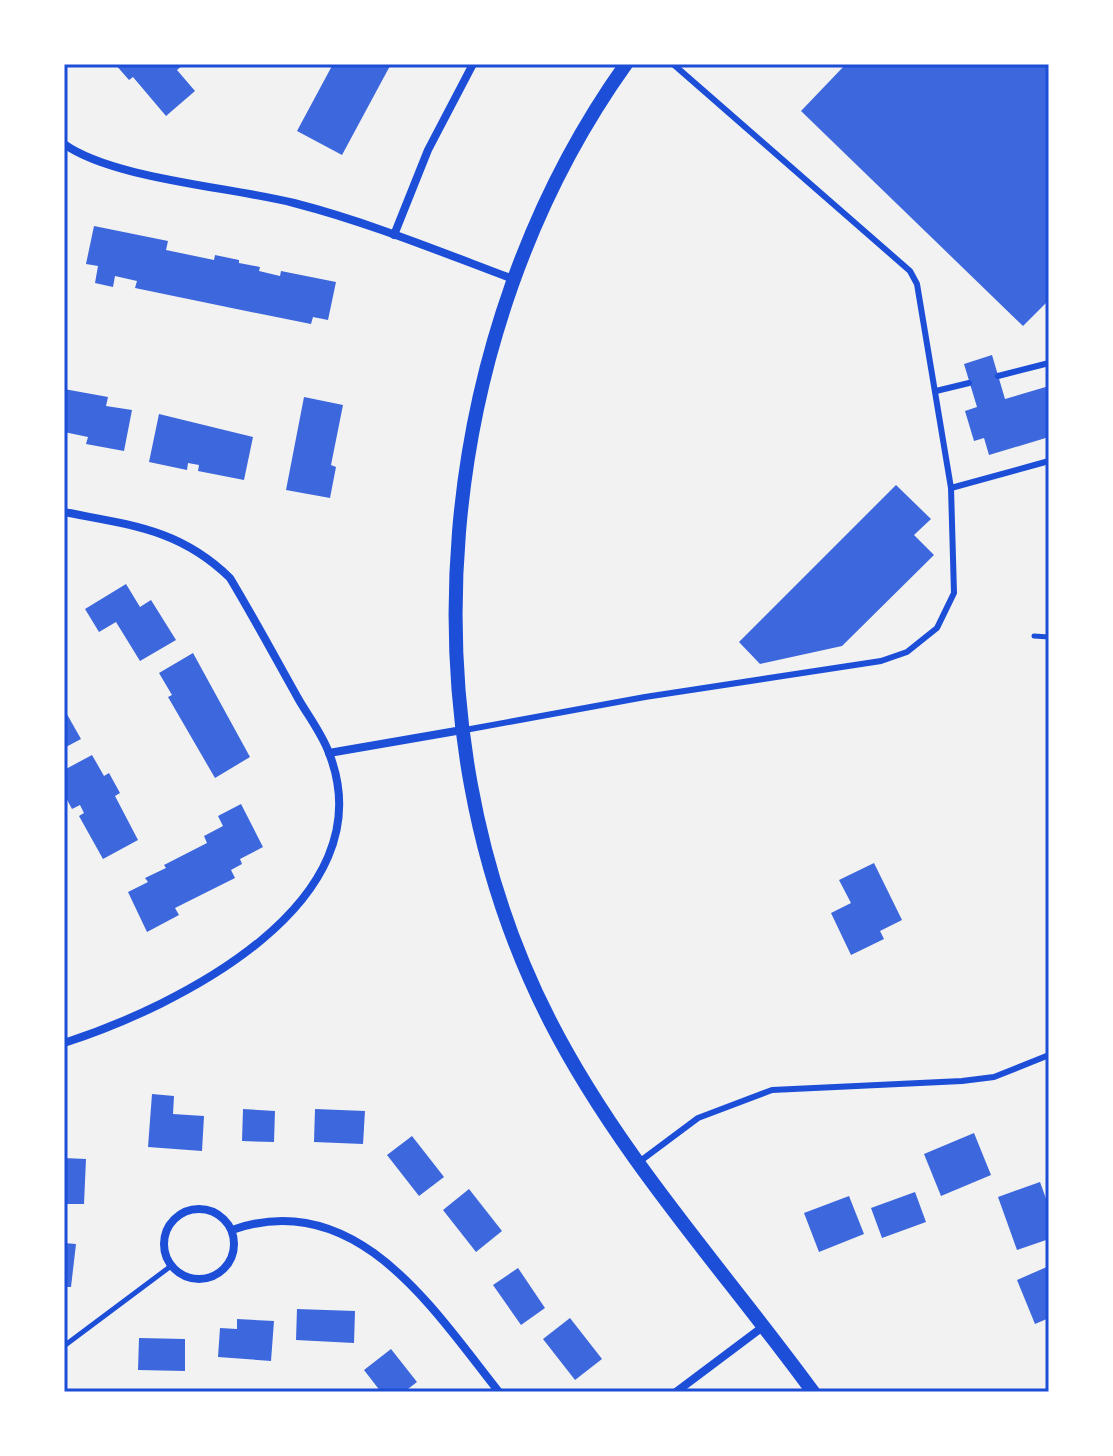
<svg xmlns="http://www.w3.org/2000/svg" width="1113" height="1456" viewBox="0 0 1113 1456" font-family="'Space Grotesk',sans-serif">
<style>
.building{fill:#3d67dc}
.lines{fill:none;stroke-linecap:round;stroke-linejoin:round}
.path{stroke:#1d4ed8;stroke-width:5}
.service{stroke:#1d4ed8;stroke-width:6}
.minor{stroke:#1d4ed8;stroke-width:8}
.tertiary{stroke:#1d4ed8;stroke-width:14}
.neatline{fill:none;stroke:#1d4ed8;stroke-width:3}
</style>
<rect width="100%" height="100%" fill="#f2f2f2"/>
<g class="building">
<path d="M115,64H184L177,70L195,91L166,116L133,77L129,80Z"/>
<path d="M333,64H391L342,155L297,131Z"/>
<path d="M846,64H1049V300L1023,326L801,111Z"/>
<path d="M94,226L168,241L166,250L214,260L215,255L239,260V263L260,267L259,271L280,276L281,271L336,282L328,320L313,317L311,324L251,312L135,288L137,281L115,276L113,287L95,283L98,266L86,264Z"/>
<path d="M992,355L1005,399L1049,386V437L989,455L984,438L974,441L965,411L977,407L964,364Z"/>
<path d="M64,389L108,397L106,406L132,410L124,451L86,444L88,437L64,432Z"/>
<path d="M304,397L343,405L331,465L336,467L330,498L286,490Z"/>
<path d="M159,414L253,437L244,480L198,471L199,465L188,463L187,470L149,462Z"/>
<path d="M896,485L931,519L914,535L934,555L842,646L760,664L739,642Z"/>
<path d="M126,584L140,607L151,600L176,640L140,661L116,622L99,632L85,609Z"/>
<path d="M193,653L250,757L215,778L168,697L172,695L159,673Z"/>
<path d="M64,709L81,739L64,748Z"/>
<path d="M92,755L104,776L109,773L120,793L115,796L138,840L103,859L79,816L84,813L80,805L72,809L64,794V770Z"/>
<path d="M241,804L263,847L240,859L242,864L231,870L235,878L175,908L179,915L147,932L128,892L148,882L145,878L166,868L164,865L207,843L204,836L223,826L218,816Z"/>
<path d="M874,863L902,920L880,931L884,939L851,955L831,913L851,903L839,880Z"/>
<path d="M152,1094L174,1096L173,1114L204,1116L202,1151L148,1147Z"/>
<path d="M243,1109L275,1111L274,1142L242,1141Z"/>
<path d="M315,1109L365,1111L363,1144L314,1142Z"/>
<path d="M974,1133L991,1175L941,1196L924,1154Z"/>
<path d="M412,1136L444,1177L419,1196L387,1155Z"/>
<path d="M64,1158L86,1159L84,1204H64Z"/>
<path d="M1040,1182L1049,1207V1239L1017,1250L998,1197Z"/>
<path d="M469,1189L502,1231L476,1252L443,1210Z"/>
<path d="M915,1192L926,1222L882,1238L871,1208Z"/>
<path d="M849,1196L864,1234L819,1252L804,1213Z"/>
<path d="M64,1243L76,1244L71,1287H64Z"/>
<path d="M1049,1266V1318L1035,1324L1017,1280Z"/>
<path d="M518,1268L545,1308L521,1325L493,1285Z"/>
<path d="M297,1309L355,1311L354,1343L296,1340Z"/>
<path d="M570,1318L602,1359L575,1380L543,1339Z"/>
<path d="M237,1319L274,1321L271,1361L218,1357L220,1328L237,1329Z"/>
<path d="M139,1338L185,1339V1371L138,1370Z"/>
<path d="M391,1349L417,1382L404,1392H381L364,1370Z"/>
</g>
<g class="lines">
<g class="path">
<path d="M1034,636L1049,637"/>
<path d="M64,1346L171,1266"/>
</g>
<g class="service">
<path d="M998,376L1049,363"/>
<path d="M936,391L969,383"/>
<path d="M951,488L1049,461"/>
<path d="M465,730L645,697L881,661L907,652L937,628L954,593L951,488L917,284L910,271L673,64"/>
<path d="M639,1162L698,1118L772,1090L962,1081L994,1077L1049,1055"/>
</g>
<g class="minor">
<path d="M64,144C113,179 231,187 294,203C368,222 441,252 513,279"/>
<path d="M394,235L428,150L473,64"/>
<path d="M64,512C130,525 180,529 230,578C254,618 276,659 299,700C309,717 322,734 329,753C388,903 176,1007 64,1043"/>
<path d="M329,753L462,730"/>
<circle cx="199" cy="1244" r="35"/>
<path d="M232,1230C356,1186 433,1309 499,1392"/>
<path d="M676,1392L764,1326"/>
</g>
<path class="tertiary" d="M626,64C434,333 398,724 550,1021C619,1156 724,1270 813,1392"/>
</g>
<rect width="1113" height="1456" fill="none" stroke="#ffffff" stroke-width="132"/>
<rect x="66" y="66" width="981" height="1324" class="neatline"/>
</svg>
